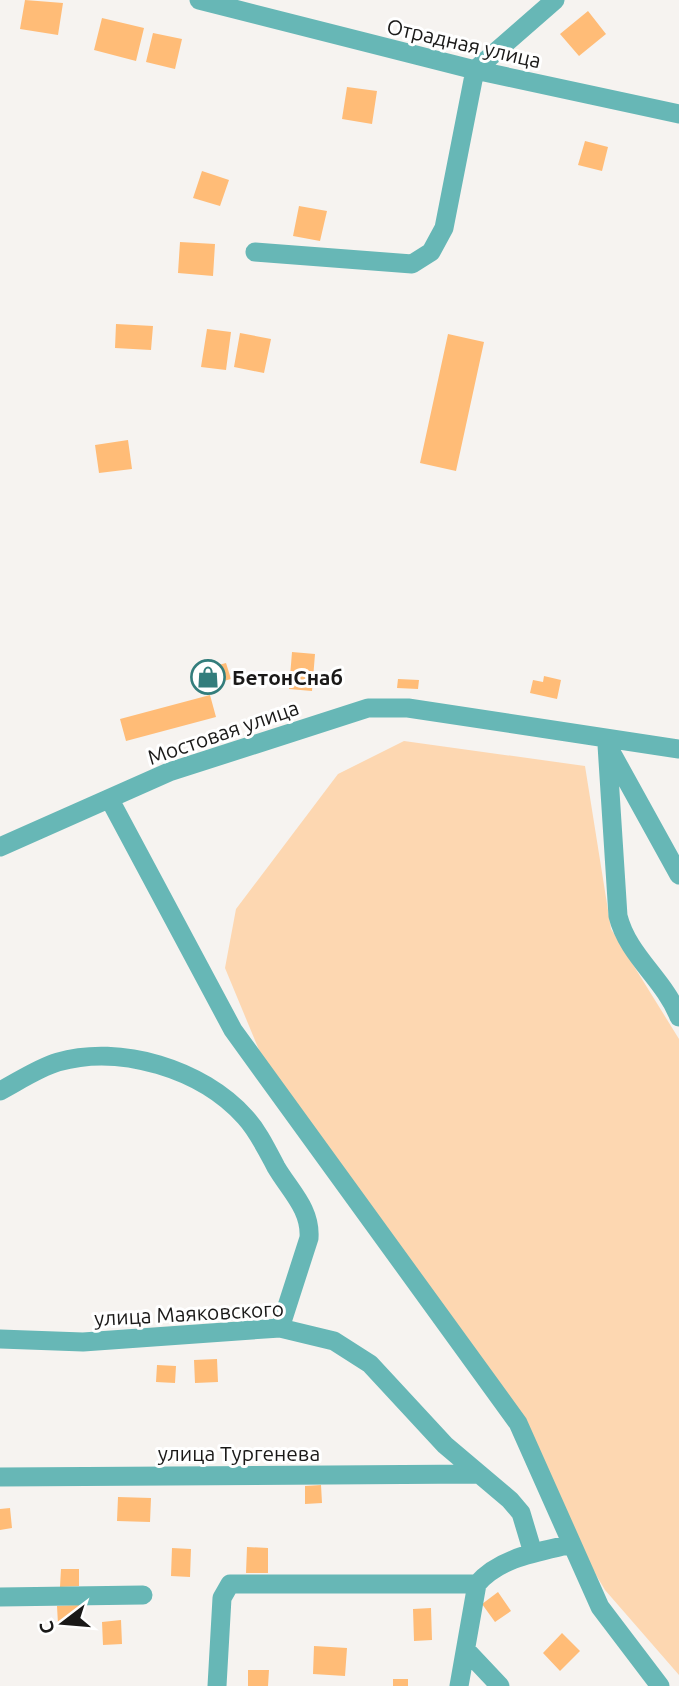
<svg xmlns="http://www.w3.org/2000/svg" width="679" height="1686" font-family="Ubuntu,sans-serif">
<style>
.green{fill:#fdd7b1}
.building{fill:#ffbc77}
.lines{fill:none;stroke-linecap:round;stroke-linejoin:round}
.minor{stroke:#67b7b6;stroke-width:19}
.labels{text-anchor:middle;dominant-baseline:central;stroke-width:6;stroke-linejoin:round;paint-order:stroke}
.street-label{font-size:21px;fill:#1a1918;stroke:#fff}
.poi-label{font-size:21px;font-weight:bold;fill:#1a1918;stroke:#fff;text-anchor:start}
</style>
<rect width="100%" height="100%" fill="#f6f3f0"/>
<path class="green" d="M404,741L585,766L611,929L679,1039V1675L605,1590L556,1508L522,1416L264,1062L225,968L236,909L338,774Z"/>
<path class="building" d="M25,0L63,3L58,35L20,29Z
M588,11L606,34L579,56L560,34Z
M102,18L144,28L136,61L94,50Z
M153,33L182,39L175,69L146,62Z
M347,87L377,91L372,124L342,119Z
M585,141L608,147L602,171L578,165Z
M202,171L229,180L220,206L193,198Z
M299,206L327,211L320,241L293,236Z
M180,242L215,244L213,276L178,273Z
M116,324L153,326L151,350L115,348Z
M207,329L231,332L226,370L201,367Z
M240,333L271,339L264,373L234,367Z
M448,334L484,342L456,471L420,463Z
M128,440L132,469L99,473L95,445Z
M292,652L315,654L312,691L289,689Z
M226,663L231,679L201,687L196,671Z
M544,676L561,680L557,699L530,693L533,680L543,682Z
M398,679L419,680L418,689L397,688Z
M210,695L216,717L126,741L120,719Z
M217,1359L218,1382L195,1383L194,1360Z
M157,1365L176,1366L175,1383L156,1382Z
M321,1485L322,1503L305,1504V1486Z
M118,1497L151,1498L150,1522L117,1521Z
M10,1508L12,1528L0,1530V1509Z
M247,1547L268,1548V1573H246Z
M172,1548L191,1549L190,1577L171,1576Z
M61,1569H79V1586L60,1587Z
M498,1592L511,1611L495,1622L482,1604Z
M79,1605L80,1623L58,1624L57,1606Z
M431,1608L432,1640L414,1641L413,1609Z
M121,1620L122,1644L103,1645L102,1622Z
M562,1633L580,1651L560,1671L543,1653Z
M314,1646L347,1648L345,1676L313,1674Z
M248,1670H269L268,1686H248Z
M393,1679H408V1686H393Z"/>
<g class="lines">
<path class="minor" d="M199,0L475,70L679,114
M255,252L412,264L431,252L444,228L475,70L555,0
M607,745L618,916C628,956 664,979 679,1017
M610,750L679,875
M110,800L233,1030L518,1423L600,1607L660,1686
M0,847L169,772L368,708H408L679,749
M0,1091C19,1081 38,1068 58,1062C120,1044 202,1069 245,1117C258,1131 267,1150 276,1167C290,1191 311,1209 309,1238L280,1328
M0,1339L83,1342L280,1328L334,1341L370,1364L445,1445L510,1500L521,1513L533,1553
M0,1477L478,1474
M477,1584C500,1557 539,1552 572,1544
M0,1597L143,1595
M467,1651L500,1686
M217,1686L222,1598L230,1584H477
M459,1686L477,1584"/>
</g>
<defs>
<g id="shop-ring" transform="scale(1.75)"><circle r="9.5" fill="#fff" stroke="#337d7c" stroke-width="1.5"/><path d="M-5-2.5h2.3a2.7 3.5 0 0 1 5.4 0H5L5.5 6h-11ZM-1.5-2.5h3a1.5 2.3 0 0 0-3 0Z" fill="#337d7c"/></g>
</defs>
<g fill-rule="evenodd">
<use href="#shop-ring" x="208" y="677"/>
</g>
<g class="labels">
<g class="street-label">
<text transform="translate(464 43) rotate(13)">Отрадная улица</text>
<text transform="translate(223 732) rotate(-19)">Мостовая улица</text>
<text transform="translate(189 1313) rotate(-3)">улица Маяковского</text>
<text x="239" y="1453">улица Тургенева</text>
</g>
<g class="poi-label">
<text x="232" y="677">БетонСнаб</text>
</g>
</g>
<g transform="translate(63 1623) rotate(254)" stroke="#ffffff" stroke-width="5" paint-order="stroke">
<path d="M0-5L12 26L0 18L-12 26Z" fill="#1a1918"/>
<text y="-10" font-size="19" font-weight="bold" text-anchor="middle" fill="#1a1918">С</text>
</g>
</svg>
